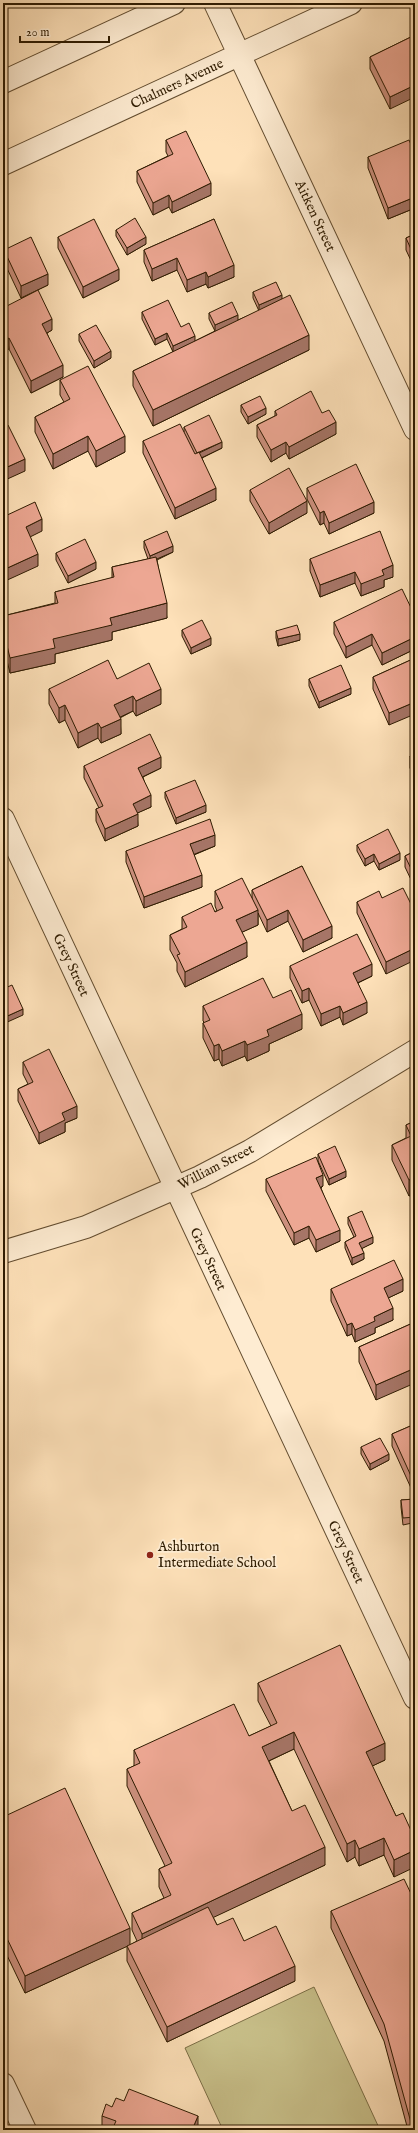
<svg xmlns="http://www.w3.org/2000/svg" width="418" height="2133" font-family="'IM FELL English',serif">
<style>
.green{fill:#c8c08a;stroke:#7b6e46}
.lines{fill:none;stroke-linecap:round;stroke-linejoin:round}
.minor-casing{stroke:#624c2f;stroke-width:24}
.minor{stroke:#feecd2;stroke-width:22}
.wall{fill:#cc907e;stroke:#2e1b01}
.shaded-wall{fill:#a67567;stroke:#2e1b01}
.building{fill:#eda793;stroke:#2e1b01}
.poi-dot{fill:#8f2418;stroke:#feecd2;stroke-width:1.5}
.labels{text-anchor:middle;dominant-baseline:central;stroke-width:3.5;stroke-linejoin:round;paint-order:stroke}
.street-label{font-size:14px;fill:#2e1b01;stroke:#feecd2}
.poi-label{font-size:14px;fill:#2e1b01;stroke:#feecd2;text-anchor:start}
</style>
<rect width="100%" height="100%" fill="#fee1b9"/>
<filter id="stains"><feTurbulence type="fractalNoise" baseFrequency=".005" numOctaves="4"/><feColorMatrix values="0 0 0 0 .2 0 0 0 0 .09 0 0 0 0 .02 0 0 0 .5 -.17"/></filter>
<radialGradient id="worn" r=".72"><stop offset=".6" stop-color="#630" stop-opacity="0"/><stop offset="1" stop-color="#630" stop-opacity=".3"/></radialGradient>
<path class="green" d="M314,1987L380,2130H223L185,2048Z"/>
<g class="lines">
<g class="minor-casing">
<path id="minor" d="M215,3L415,429
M3,82L174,3
M3,164L351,3
M3,819L415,1698
M3,1252L86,1227L200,1177L250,1151L415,1051
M3,2084L25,2130"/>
</g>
<use href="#minor" class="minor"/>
</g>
<path class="wall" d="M415,35L390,109L370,69V57Z
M166,140L211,195L172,213L169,207L153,215L137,182V171L168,156L166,152Z
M415,153V208L388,219L368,168V157Z
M214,219L234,277L208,288L206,284L187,292L177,270L152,281L144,262V250Z
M116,230L146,244L127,255L116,236Z
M415,234V269L406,250V238Z
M58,237L119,280L83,298L58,248Z
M4,250L48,285L21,298L4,262Z
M253,292L282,299L309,350L153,426L133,386V371L173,352L167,339L155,345L142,319V312L181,327L195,341L215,331L209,319V313L238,320L259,311L253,298Z
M3,308L52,330L47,333L63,377L31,393L9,349Z
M79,334L111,358L94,368L79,341Z
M60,380L125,452L96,467L88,451L53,469L35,432V417L64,402L60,395Z
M241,405L266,414L248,424L241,412Z
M275,411L322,413L336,434L289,459L286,453L271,462L257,437V425L275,416Z
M184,427L222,448L202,458L216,500L175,519L143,453V441L184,432Z
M307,488L374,513L329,534L324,523L320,525L307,499Z
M250,490L307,513L269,534L250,501Z
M144,541L173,552L157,560L167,618L112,632V640L55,654V663L10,673L3,644V616L55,603V592L112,578V567L148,559L144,548Z
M56,553L96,569L68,583L56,560Z
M310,559L393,577L384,580V587L361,596L355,583L320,597L310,571Z
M415,616V649L382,665L372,645L346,658L334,634V622Z
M182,630L211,645L191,654L182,636Z
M276,631L300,640L278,646L276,638Z
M415,658L389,725L373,689V677Z
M117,679L161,704L136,716L133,711L120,718L121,734L101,743L98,738L78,748L65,720L59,723L49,704V689Z
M309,679L351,694L319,708L309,686Z
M415,736V753L413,749V737Z
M415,754V778L410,768V756Z
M84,766L161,768L143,777L151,807L137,813L138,826L105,841L96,821V809L99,808L84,778Z
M165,792L206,812L176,824L165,798Z
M357,845L400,860L379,870L374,861L365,866L357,851Z
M215,846L194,855L202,887L144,908L126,862V851Z
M415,851V888L405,867V856Z
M302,866L332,938L303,952L288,921L267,932L258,913V925L242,932L247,957L185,987L177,971V963L170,950V935L182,929V917L217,911L215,906V891L252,899V890Z
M382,898L415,912L386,974L357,913V902Z
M290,966L372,976L358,983L367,1013L343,1025L340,1017L321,1026L309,1000L302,1003L290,978Z
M273,998L302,1029L269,1044V1051L247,1061L245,1056L222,1066L219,1059L214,1061L203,1038V1023L204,1022L203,1021V1006Z
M23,1062L77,1118L65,1123V1132L39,1144L18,1101V1089L28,1084L23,1074Z
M415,1121V1193L409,1196L392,1160V1145L406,1138V1125Z
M318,1154L346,1177L329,1185L318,1161Z
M266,1179L323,1186L321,1188L340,1241L316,1252L309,1238L294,1245L266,1191Z
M348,1217L373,1243L362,1248L364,1259L352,1265L345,1248V1242L354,1237L348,1224Z
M331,1289L403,1291L388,1298L393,1320L375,1328V1333L355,1342L352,1334L347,1336L331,1301Z
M415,1322L376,1400L359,1362V1347Z
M415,1424L411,1488L392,1446V1434Z
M361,1447L389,1460L370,1470L361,1454Z
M415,1499V1543L412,1538V1523L403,1525L401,1507V1500Z
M258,1683L385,1760L372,1766L396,1816L394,1877L384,1855L359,1866L355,1857L347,1862L294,1749L269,1761L292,1811L325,1865L213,1917L217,1925L244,1941L295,1981L167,2042L127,1961V1946L25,1993L3,1947V1817L130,1945L137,1941L132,1930V1913L164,1898L159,1887V1869L165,1866L127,1786V1769L134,1766V1750L249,1736L271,1726L258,1701Z
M415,1902V2130H408L384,2041L331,1928V1911Z
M112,2107L198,2130H102V2116Z"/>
<path class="shaded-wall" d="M415,85V97L390,109V97Z
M211,183V195L172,213V202Z
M169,195V207L153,215V203Z
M415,197V208L388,219V208Z
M146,237V244L127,255V248Z
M177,258V270L152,281V269Z
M234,265V277L208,288V277Z
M119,269V280L83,298V287Z
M206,272V284L187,292V280Z
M48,274V285L21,298V286Z
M282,295V301L259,312V305Z
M238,315V321L215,332V325Z
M52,319V330L42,336V324Z
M167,333V339L155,345V339Z
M309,335V350L153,426V410Z
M195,336V342L173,352V346Z
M9,338V349L3,352V341Z
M111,351V358L94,368V361Z
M63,365V377L31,393V381Z
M266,408V414L248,424V417Z
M336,422V434L289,459V447Z
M88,436V451L53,469V454Z
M125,436V452L96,467V451Z
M222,442V448L197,460V454Z
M286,442V453L271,462V450Z
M25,459V471L3,481V469Z
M216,488V500L175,519V508Z
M307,501V513L269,534V523Z
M374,502V513L329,534V523Z
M324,511V523L320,525V513Z
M42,519V531L26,539V527Z
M173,546V552L150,562V556Z
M38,554V566L3,582V570Z
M96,562V569L68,583V576Z
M393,565V577L384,580V587L361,596V584L382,570Z
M355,572V583L320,597V585Z
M167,603V618L112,632V640L55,654V663L10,673V658L53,639L110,618Z
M300,634V640L278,646V639Z
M372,634V645L346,658V647Z
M415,637V649L382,665V653Z
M211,638V645L191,654V648Z
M351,688V694L319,708V702Z
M161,689V704L136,716V701Z
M133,696V711L114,720V705Z
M415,702V714L389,725V713Z
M65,705V720L59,723V708Z
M121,719V734L101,743V728Z
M98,723V738L78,748V733Z
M161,757V768L138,779V768Z
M151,795V807L133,815V804Z
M206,805V812L176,824V818Z
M138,814V826L105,841V829Z
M215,835V846L190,856V844Z
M400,853V860L379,870V864Z
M374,854V861L365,866V859Z
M202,875V887L144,908V897Z
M258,910V925L236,935V920Z
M288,910V921L267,932V920Z
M332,926V938L303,952V940Z
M247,942V957L185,987V972Z
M415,948V960L386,974V962Z
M372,964V976L353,985V973Z
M309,988V1000L302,1003V991Z
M367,1002V1013L343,1025V1013Z
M340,1006V1017L321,1026V1014Z
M23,1009V1015L3,1024V1018Z
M302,1014V1029L269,1044V1051L247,1061V1045L267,1030Z
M245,1041V1056L222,1066V1051Z
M219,1044V1059L214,1061V1046Z
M77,1106V1118L65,1123V1132L39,1144V1133L62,1113Z
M346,1171V1177L329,1185V1179Z
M323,1175V1186L316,1190V1178Z
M415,1177V1193L409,1196V1180Z
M309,1226V1238L294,1245V1233Z
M340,1230V1241L316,1252V1240Z
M373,1237V1243L359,1250V1243Z
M364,1253V1259L352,1265V1258Z
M403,1279V1291L384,1300V1288Z
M393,1308V1320L375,1328V1333L355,1342V1330L374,1317Z
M352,1323V1334L347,1336V1325Z
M415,1368V1383L376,1400V1385Z
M389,1454V1460L370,1470V1464Z
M415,1474V1486L411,1488V1476Z
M294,1732V1749L262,1764V1747Z
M385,1743V1760L366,1769V1752Z
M384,1838V1855L359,1866V1849Z
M355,1840V1857L347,1862V1844Z
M325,1847V1865L142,1951V1934Z
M415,1850V1867L394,1877V1860Z
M130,1928V1945L25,1993V1976Z
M295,1966V1981L167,2042V2027Z
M198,2116V2130H192Z"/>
<path class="building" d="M415,35V85L390,97L370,57Z
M186,131L211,183L172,202L169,195L153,203L137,171L173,154L166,140Z
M409,140L415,153V197L388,208L368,157Z
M135,218L146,237L127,248L116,230Z
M94,219L119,269L83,287L58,237Z
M214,219L234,265L208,277L206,272L187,280L177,258L152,269L144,250Z
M415,234V258L406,238Z
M31,237L48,274L21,286L4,250Z
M276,282L282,295L259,305L253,292Z
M38,290L52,319L42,324L63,365L31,381L9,338L3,341V308Z
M290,295L309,335L153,410L133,371Z
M168,300L181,327L189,323L195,336L173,346L167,333L155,339L142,312Z
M232,302L238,315L215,325L209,313Z
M96,325L111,351L94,361L79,334Z
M88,366L125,436L96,451L88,436L53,454L35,417L70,399L60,380Z
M311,391L322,413L329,410L336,422L289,447L286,442L271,450L257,425L277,415L275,411Z
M260,396L266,408L248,417L241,405Z
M209,415L222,442L197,453L184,427Z
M180,424L195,454L199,452L216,488L175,508L143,441Z
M8,425L25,459L3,469V427Z
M356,464L374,502L329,523L324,511L320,513L307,488Z
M289,468L307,501L269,523L250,490Z
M35,502L42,519L26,527L38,554L3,570V517Z
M167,531L173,546L150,556L144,541Z
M380,531L393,565L382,570L384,575L361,584L355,572L320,585L310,559Z
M85,539L96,562L68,576L56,553Z
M156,557L167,603L110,618L112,625L53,639L55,648L10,658L3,629V616L58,603L55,592L114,577L112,567Z
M402,589L415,616V625L413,626L415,630V637L382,653L372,634L346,647L334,622Z
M202,620L211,638L191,648L182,630Z
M297,625L300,634L278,639L276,631Z
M415,658V702L389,713L373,677Z
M108,660L117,679L149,663L161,689L136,701L133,696L114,705L121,719L101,728L98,723L78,733L65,705L59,708L49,689Z
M341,665L351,688L319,702L309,679Z
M150,734L161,757L138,768L151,795L133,804L138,814L105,829L96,809L103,806L84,766Z
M415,736V742L413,737Z
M415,754V766L410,756Z
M195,780L206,805L176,818L165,792Z
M210,819L215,835L190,844L202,875L144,897L126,851Z
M388,829L400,853L379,864L374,854L365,859L357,845Z
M415,851V877L405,856Z
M302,866L332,926L303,940L288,910L267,920L252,890Z
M242,878L258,910L236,920L247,942L185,972L177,955L180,954L170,935L187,927L182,917L211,903L215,912L223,908L215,891Z
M403,888L415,912V948L386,962L357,902L379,891L382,898Z
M357,934L372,964L353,973L367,1002L343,1013L340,1006L321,1014L309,988L302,991L290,966Z
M263,978L273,998L291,990L302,1014L267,1030L269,1036L247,1045L245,1041L222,1051L219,1044L214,1046L203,1023L210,1020L203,1006Z
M12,985L23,1009L3,1018V989Z
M49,1049L77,1106L62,1113L65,1120L39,1133L18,1089L33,1082L23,1062Z
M415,1121V1177L409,1180L392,1145L411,1136L406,1125Z
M335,1146L346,1171L329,1179L318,1154Z
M316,1157L323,1175L316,1178L340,1230L316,1240L309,1226L294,1233L266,1179Z
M362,1211L373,1237L359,1243L364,1253L352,1258L345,1242L356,1236L348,1217Z
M394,1260L403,1279L384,1288L393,1308L374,1317L375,1321L355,1330L352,1323L347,1325L331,1289Z
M415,1322V1368L376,1385L359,1347Z
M415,1424V1474L411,1476L392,1434Z
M380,1438L389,1454L370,1464L361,1447Z
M415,1499V1517L403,1518L401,1500Z
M415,1522V1528L412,1523Z
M340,1645L385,1743L366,1752L396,1816L403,1813L415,1839V1850L394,1860L384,1838L359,1849L355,1840L347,1844L294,1732L262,1747L292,1811L305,1805L325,1847L142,1934L132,1913L171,1895L159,1869L172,1863L127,1769L140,1763L134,1750L234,1704L249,1736L277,1723L258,1683Z
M65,1788L130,1928L25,1976L3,1930V1817Z
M404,1879L415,1902V2130H413L384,2024L331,1911Z
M208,1907L217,1925L233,1918L244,1941L276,1926L295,1966L167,2027L127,1946Z
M129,2089L198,2116L192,2130H112L116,2121L102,2116L106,2104L112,2107L116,2098L124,2101Z"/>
<circle class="poi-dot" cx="150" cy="1555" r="4"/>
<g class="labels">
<g class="street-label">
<text transform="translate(177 84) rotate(-25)">Chalmers Avenue</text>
<text transform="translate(315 216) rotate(65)">Aitken Street</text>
<text transform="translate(71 965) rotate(65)">Grey Street</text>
<text transform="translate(216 1167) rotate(-27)">William Street</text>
<text transform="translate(208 1259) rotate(65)">Grey Street</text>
<text transform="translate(346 1552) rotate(65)">Grey Street</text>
</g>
<g class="poi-label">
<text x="158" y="1547">Ashburton<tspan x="158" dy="16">Intermediate School</tspan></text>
</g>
</g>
<rect width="418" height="2133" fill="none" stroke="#fee1b9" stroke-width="16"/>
<rect x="4" y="4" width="410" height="2125" fill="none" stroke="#2e1b01" stroke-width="2"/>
<rect x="8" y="8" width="402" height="2117" fill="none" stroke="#2e1b01"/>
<path d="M20 36v6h89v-6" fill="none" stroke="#2e1b01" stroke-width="2"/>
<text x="26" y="36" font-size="12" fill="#2e1b01" stroke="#feecd2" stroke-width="3" paint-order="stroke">20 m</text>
<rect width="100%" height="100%" filter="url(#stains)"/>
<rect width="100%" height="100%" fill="url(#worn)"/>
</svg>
